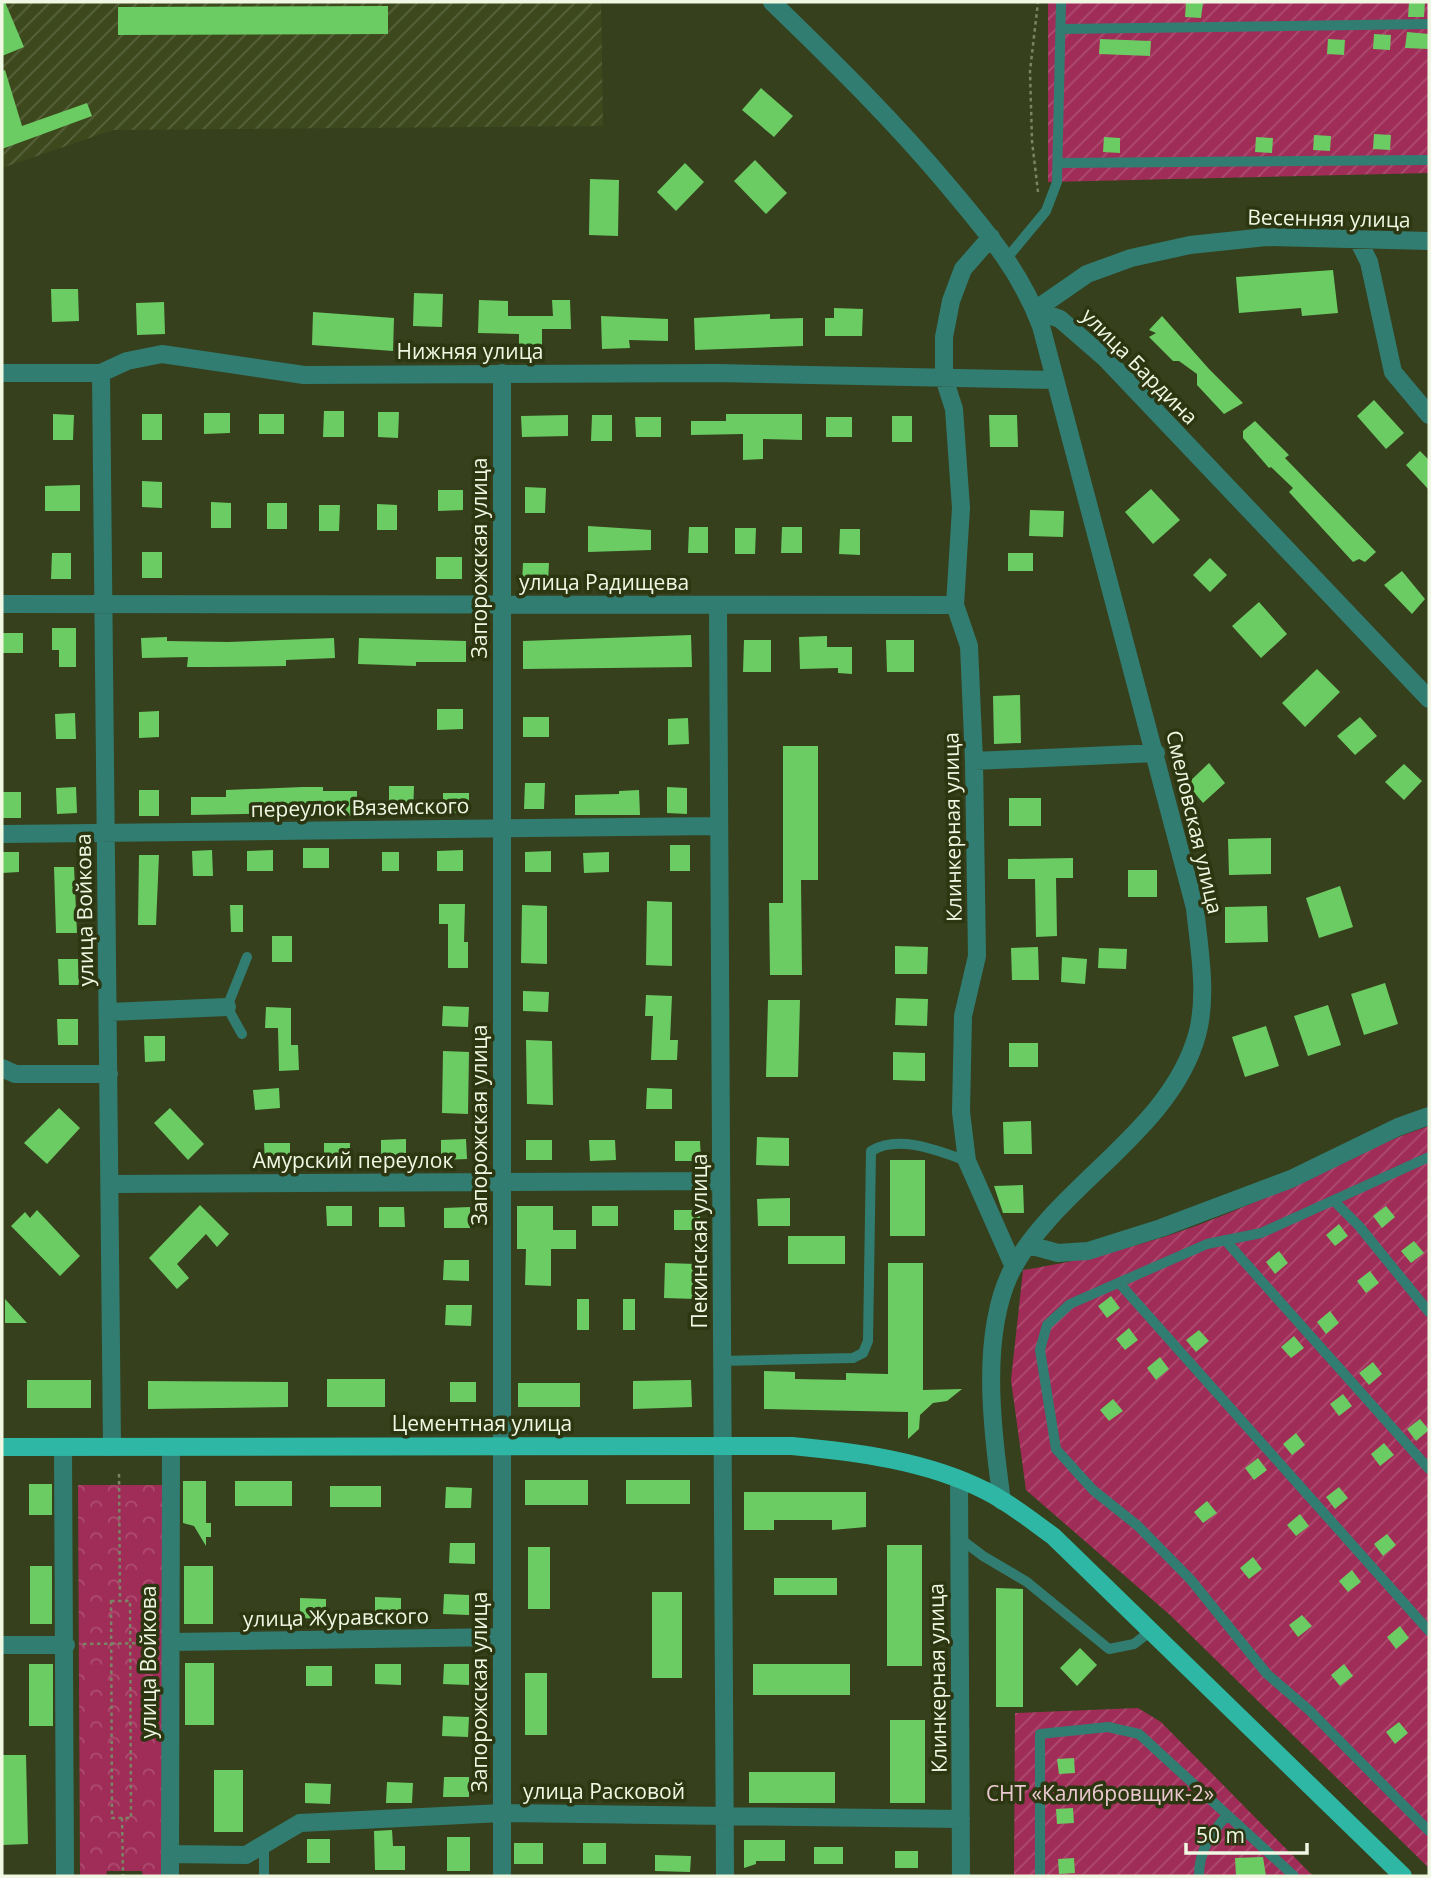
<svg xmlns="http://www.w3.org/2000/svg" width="1431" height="1878" font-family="'Open Sans',sans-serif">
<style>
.industrial{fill:url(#industrial-furrows)}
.park{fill:url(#park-crowns)}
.garden{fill:url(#garden-furrows)}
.building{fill:#6ccc64}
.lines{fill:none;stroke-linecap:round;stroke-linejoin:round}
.path{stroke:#7b8465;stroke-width:2.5;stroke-dasharray:3.5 3.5;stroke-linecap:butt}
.service{stroke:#327d72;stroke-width:10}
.minor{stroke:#327d72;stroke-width:18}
.primary{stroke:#2fb7a5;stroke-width:18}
.labels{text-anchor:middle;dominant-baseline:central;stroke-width:7;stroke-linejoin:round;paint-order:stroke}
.street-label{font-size:21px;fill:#f0f7e2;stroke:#2c3611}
.park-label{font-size:21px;fill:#eccad2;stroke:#2c3611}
</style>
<defs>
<pattern id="industrial-furrows" width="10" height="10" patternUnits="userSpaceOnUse" patternTransform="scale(1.75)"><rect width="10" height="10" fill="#3d491d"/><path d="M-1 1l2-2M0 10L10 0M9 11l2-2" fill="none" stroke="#59643e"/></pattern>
<pattern id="park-crowns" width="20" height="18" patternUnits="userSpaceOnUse" patternTransform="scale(1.75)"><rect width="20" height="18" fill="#a02d58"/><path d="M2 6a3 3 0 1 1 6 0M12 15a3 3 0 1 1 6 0" fill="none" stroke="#ae4c70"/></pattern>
<pattern id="garden-furrows" width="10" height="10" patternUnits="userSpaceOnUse" patternTransform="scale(1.75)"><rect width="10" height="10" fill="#a02d58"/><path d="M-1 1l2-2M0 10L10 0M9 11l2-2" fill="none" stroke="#ae4c70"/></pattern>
</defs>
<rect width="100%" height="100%" fill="#36401c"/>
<path class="industrial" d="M2,2H601L603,126L113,130L2,168Z"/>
<path class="park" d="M78,1485H163L165,1876H143L142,1871H107L106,1876H80Z"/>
<path class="garden" d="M1048,2H1429V173L1048,182Z
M1429,1126V1868L1170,1615L1026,1490L1011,1380L1023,1270C1099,1258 1172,1238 1243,1207C1306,1181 1365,1147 1429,1126Z
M1138,1708L1161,1722L1313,1876H1014L1015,1713Z"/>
<path class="building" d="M2,2H5L24,47L2,56Z
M1186,2L1203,3L1201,18L1185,17Z
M1409,2H1425L1424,17H1408Z
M388,6V34L118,35V7Z
M1407,32L1429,34V49L1405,48Z
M1374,34L1391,35L1390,50L1373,49Z
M1100,39L1151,41L1150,56L1099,54Z
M1328,39L1345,40L1344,55L1327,54Z
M5,70L22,126L87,103L92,116L2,149V71Z
M761,88L793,116L774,137L742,110Z
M1374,134L1391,135L1390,150L1373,149Z
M1314,135L1331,136L1330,151L1313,150Z
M1104,137L1120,138V153L1103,152Z
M1256,137L1273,138L1272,153L1255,152Z
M755,160L787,193L766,214L734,181Z
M685,163L704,182L676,211L657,192Z
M590,179L619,180L618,236L589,235Z
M1333,270L1338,313L1302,316L1301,308L1239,313L1236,277Z
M51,289H78L79,321L52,322Z
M414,293L443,294L442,327L413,326Z
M479,300L508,301V316H553L552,300H570L571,329H542V346H519V334L478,333Z
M164,302L165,334L137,335L136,303Z
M834,308L863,309L862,336H825V318H834Z
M313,312L394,318L393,351L312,345Z
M770,314V319L803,318V346L695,350L694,318Z
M601,316L668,319V341L629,340L630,348L602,349Z
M1162,316L1209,369L1243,403L1224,414L1197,385V374L1179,361H1173L1149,337L1156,333L1149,330Z
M1374,400L1404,433L1386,449L1357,416Z
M324,411H344V437H323Z
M378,412H399L398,438L378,437Z
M204,413H230V433L204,434Z
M53,414L74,415L73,440H53Z
M142,414H162V440H142Z
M259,414H284V434H259Z
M726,414H802V440L763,439V459L743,460V434L691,435V421H726Z
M568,415V436L522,437L521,416Z
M592,415H612V441H591Z
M989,415H1017L1018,447H990Z
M892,416H912V442H892Z
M635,417H661V437H636Z
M826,417H852V437H826Z
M1255,421L1289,455L1285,458L1376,552L1365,562L1359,559L1353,562L1289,492L1293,488L1271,467L1269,468L1243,438V431Z
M1420,451L1429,460V490L1406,465Z
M142,481L162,482V508L142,507Z
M80,485V511H45V486Z
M525,487L546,488L545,513H525Z
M1151,489L1180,520L1153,544L1125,512Z
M438,490H463V510L438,511Z
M211,502L231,503V528H211Z
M267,503H287V529H267Z
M377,504L397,505V530H377Z
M319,505H340L339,531H319Z
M1030,510L1064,511L1063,537L1029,536Z
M588,526L651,530V550L588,552Z
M689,527H708V553H688Z
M782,527H802V553H781Z
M735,528H756L755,554H735Z
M840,529H860V555L839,554Z
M142,552H162V578H142Z
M52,553H71V579H51Z
M1008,553H1033V571H1008Z
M436,557H462V579H436Z
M1210,558L1227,575L1210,592L1193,575Z
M523,563H549L548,583H522Z
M1402,571L1425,599L1412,614L1384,585Z
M1259,602L1287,634L1261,658L1232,626Z
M52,628H76V667H59V650H52Z
M2,633H23V653H2Z
M691,635L692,667L523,669V641Z
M827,636V647H852V674L838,673V668L800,669L799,637Z
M167,637V641L228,642L334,638L335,658L286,660V666L208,667H187L188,657L142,658L141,638Z
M359,638L466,641V662H416V666L358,664Z
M744,640H771V672H743Z
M886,640H914V672H887Z
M1317,669L1340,692L1305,727L1282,703Z
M1020,695L1021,743L994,744L993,696Z
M437,709H463V729L437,730Z
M159,711V737L139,738V712Z
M75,713L76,739H56L55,714Z
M523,717H549V737H523Z
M1360,717L1377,736L1355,755L1337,736Z
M688,718L689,744L668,745V719Z
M783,746H818V880H801L802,975H770L769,903H783Z
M1209,763L1225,783L1203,803L1187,784Z
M1404,764L1422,781L1404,800L1385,782Z
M525,783H545L544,809H524Z
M389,786H414L413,816H389Z
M76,787L77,813L57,814L56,788Z
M303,787H323V791H357V816H344V812L191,815V797H226V790Z
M667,787L687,788V814L667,813Z
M139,790H159V816H139Z
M639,790L640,815H575V795L619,794V791Z
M2,792H21V818H2Z
M443,793H469V813H443Z
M1009,798H1041V826H1009Z
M1271,838V874L1229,875L1228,839Z
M670,845H690V871H670Z
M303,848H329V868H303Z
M212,850L213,876H193L192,851Z
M273,850V871H247V851Z
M463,850V871H437V851Z
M551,851V872H525V852Z
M2,852H19V872L2,873Z
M382,852H399V871H382Z
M609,852V872L584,873L583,853Z
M139,855H159L156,925H138Z
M1073,858V878H1056L1057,936L1036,937L1035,879H1008V859Z
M54,867H74L77,933H56Z
M1128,870H1157V897H1128Z
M1340,886L1353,927L1319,938L1306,898Z
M647,901L672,902V966L646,965Z
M439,904H465L464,942H468V968H448V924H439Z
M230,905H243V932H231Z
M522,905L547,906V964L521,963Z
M1267,906L1268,942L1225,943V907Z
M272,936H292V962H272Z
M895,946L928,947L927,974H895Z
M1038,947L1039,980H1012L1011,948Z
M1099,948L1127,949L1126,969L1098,968Z
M1062,957L1087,959L1085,984L1061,982Z
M58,959H78L79,985H59Z
M1385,983L1398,1024L1364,1035L1351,994Z
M523,991L549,992L548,1012L523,1011Z
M646,995L672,996L670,1040H678L677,1060H651L653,1016H645Z
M896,998L928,999L927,1026L895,1025Z
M768,1000H800L798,1077H766Z
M1328,1005L1341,1045L1308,1056L1294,1016Z
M443,1006L469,1007L468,1027L442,1026Z
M266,1007L291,1008V1045H298L299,1070L279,1071L278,1028H265Z
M57,1019H78V1045H58Z
M1266,1026L1279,1066L1245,1077L1232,1037Z
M144,1036H165V1061L145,1062Z
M526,1040L552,1041L553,1105L527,1104Z
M1009,1043H1038V1067H1009Z
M443,1051L469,1052L468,1114L442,1113Z
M893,1052L925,1053V1081L893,1080Z
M279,1088L280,1108L255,1110L253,1090Z
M647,1088L672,1089V1109H646Z
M59,1108L80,1128L47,1164L24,1143Z
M170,1108L204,1144L188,1160L154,1123Z
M1031,1121L1032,1154H1004L1003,1122Z
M757,1137L789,1138V1166L756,1165Z
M406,1139V1159L381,1160V1140Z
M466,1139L467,1159L441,1160V1140Z
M526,1140H552V1160H526Z
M589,1140H615L616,1160L590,1161Z
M675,1141H700L701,1161H675Z
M264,1143H290V1163H265Z
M324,1143H350V1163H324Z
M890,1160H925V1236H890Z
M1023,1185L1024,1213H1003L994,1186Z
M790,1198V1226H758L757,1199Z
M200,1205L229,1234L217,1247L206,1234L177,1264L189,1278L177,1289L149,1258Z
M326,1206H352V1226H327Z
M517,1206H553V1230H576V1249H551V1286L525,1285L526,1249H517Z
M592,1206H618V1226H592Z
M1386,1206L1395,1217L1382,1228L1373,1216Z
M379,1207H404L405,1227H379Z
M470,1207V1228H444V1208Z
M37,1210L80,1256L60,1276L11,1226L25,1212L30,1218Z
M674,1210H700V1230H674Z
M1339,1224L1348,1236L1335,1246L1326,1235Z
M788,1236H845V1264H788Z
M1414,1241L1424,1253L1411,1263L1401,1251Z
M1279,1251L1288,1263L1275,1274L1266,1262Z
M444,1260H469V1281L443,1280Z
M665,1263L696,1264V1299L664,1298Z
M888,1263H923V1390L962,1389L947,1401L933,1403L920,1415L919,1429L908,1439V1412L764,1409V1371L795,1372V1379L846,1380V1373L888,1374Z
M1370,1271L1379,1283L1366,1293L1357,1281Z
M1111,1296L1120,1308L1107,1318L1098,1306Z
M5,1299L27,1323H5Z
M577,1299H589V1330H577Z
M623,1299H635V1330H623Z
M446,1305H472L471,1326L445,1325Z
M1330,1311L1339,1323L1326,1334L1317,1322Z
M1129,1328L1138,1340L1125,1350L1116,1339Z
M1199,1330L1209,1341L1196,1352L1186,1340Z
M1294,1336L1304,1348L1291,1358L1281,1347Z
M1160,1357L1169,1369L1156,1380L1147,1368Z
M1373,1362L1382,1374L1369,1385L1359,1373Z
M327,1379H385V1407H327Z
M27,1380H91V1408H27Z
M691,1380L692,1407L633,1409V1381Z
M148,1381L288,1382V1407L148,1409Z
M450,1382H476V1402H450Z
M518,1383H580V1407H518Z
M1343,1394L1352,1406L1339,1416L1330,1404Z
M1113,1399L1123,1411L1109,1421L1100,1410Z
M1420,1419L1429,1430L1416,1441L1407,1429Z
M1296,1433L1305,1445L1292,1455L1283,1444Z
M1384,1443L1394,1455L1380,1466L1371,1454Z
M1258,1458L1267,1470L1254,1480L1245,1468Z
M525,1480H588V1505H525Z
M626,1480H690V1504H626Z
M183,1481H206V1523H211V1537H206V1546L194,1526L183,1523Z
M235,1481H292V1506H235Z
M29,1484H52V1515H29Z
M330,1486H381V1507H330Z
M446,1487L472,1488L471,1508H445Z
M1339,1487L1348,1498L1335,1509L1326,1497Z
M744,1492H866V1527L832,1530V1520H774V1530H744Z
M1207,1501L1217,1513L1203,1523L1194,1512Z
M1300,1514L1309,1526L1296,1536L1287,1525Z
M1387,1534L1396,1545L1383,1556L1374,1544Z
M450,1543H475V1564L449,1563Z
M887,1545H922V1666H887Z
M528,1547H550V1609H528Z
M1253,1557L1262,1569L1249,1579L1240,1568Z
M30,1566H52V1624H30Z
M184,1566H213V1624H184Z
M1352,1570L1361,1582L1348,1592L1339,1581Z
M774,1578H837V1595H774Z
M996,1588L1023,1589V1707H996Z
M652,1592H682V1678H652Z
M444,1594L469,1595V1615L443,1614Z
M375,1597L401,1598V1618H375Z
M300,1598L326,1599V1619L300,1618Z
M1302,1615L1312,1626L1298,1637L1289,1625Z
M1400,1626L1409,1638L1396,1649L1387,1637Z
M1080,1648L1097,1665L1077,1686L1060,1668Z
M185,1663H214V1725H185Z
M29,1664H53V1726H29Z
M375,1664H401V1685L375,1684Z
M444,1664H469V1685L443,1684Z
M753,1664H850V1695H753Z
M1344,1664L1353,1676L1340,1686L1331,1675Z
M306,1666H332V1686H306Z
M525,1673H547V1735H525Z
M443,1716L469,1717L468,1737L442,1736Z
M890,1720H925V1803H890Z
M1399,1722L1408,1733L1395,1744L1386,1732Z
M2,1755H26L28,1844L2,1845Z
M1074,1758L1075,1773L1059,1774L1057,1759Z
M214,1770H243V1832H214Z
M749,1772H835V1803H749Z
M444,1777H469V1797H443Z
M387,1782L413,1783L412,1803H386Z
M305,1783L331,1784L330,1804L305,1803Z
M1073,1808L1074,1823L1057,1824L1056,1809Z
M392,1830L393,1846H405V1870H375L374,1831Z
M447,1837H470V1871H447Z
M307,1839H330V1863H307Z
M744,1840H785V1861H756V1864L744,1868Z
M514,1843H543V1864H514Z
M583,1843H606V1864H583Z
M814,1847H843V1864H814Z
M895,1851H918V1868H895Z
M655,1855L691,1856L690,1872L655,1871Z
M1263,1857L1266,1876H1236L1235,1858Z
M1074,1858L1075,1873L1059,1874L1058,1859Z"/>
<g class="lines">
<path class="path" d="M1038,192L1032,141L1030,71L1038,2
M119,1474L120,1600
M111,1601H130L131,1818H112Z
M83,1644L153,1643
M122,1818L123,1876"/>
<path class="service" d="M1061,29L1429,24
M1059,163L1429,160
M1007,258L1046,211L1057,182L1061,2
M242,1034L227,1007L247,957
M1429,1157L1261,1233L1207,1244L1070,1304L1047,1325L1040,1350L1056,1449L1093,1490L1138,1526L1191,1580L1267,1674L1309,1710L1429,1831
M1334,1201L1359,1226L1429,1312
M1225,1240L1429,1469
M1120,1284L1429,1631
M722,1361L853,1358L863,1353L868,1341L871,1151C899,1134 939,1151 967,1161
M958,1537L983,1556L1027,1582L1109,1649L1134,1644L1152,1630
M264,1876V1844
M1040,1876V1734L1108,1727L1139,1734L1294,1876
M1199,1876C1199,1850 1211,1834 1227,1815"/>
<path class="minor" d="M772,2C835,63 894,121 950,188C987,232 1021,272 1041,326L1195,908C1199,948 1208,995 1197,1035C1170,1131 1061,1183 1014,1266C979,1330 992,1431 1002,1501
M991,237L963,269L951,301L944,337V378L954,409L961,508L955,605L969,646L974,761L977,956L963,1016L961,1112L967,1161L1014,1267
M1358,240L1369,262L1393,372L1429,415
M1035,310L1060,319L1106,359L1429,699
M1035,310L1087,274L1131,258L1190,245L1266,237L1429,241
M2,373H101L127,361L162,354L304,375L717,373L1055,380
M101,373L112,1447
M2,604L955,605
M718,605L725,1876
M974,761L1156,753
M2,834L719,826
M109,1012L227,1007
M2,1068L15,1074H109
M111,1184L721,1181
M1029,1245L1058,1253L1088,1251L1161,1228L1291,1179L1398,1127L1429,1116
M63,1447L65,1876
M959,1479L961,1876
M171,1642L502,1637
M2,1645H66
M171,1854L246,1855L300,1823L502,1813L961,1819
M170,1876L171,1447
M502,1876V373"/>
<path class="primary" d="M2,1447L792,1446C857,1452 927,1461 986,1491C1010,1503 1032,1521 1053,1536L1403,1876"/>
</g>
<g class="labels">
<g class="street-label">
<text transform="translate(1329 218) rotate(1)">Весенняя улица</text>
<text x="470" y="351">Нижняя улица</text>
<text transform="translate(1140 366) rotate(45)">улица Бардина</text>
<text transform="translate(479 558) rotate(-90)">Запорожская улица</text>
<text x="604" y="582">улица Радищева</text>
<text transform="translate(360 807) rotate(-1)">переулок Вяземского</text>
<text transform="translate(1195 822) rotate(77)">Смеловская улица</text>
<text transform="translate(952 827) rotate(-91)">Клинкерная улица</text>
<text transform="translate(84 910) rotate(-91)">улица Войкова</text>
<text transform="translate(479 1125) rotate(-90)">Запорожская улица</text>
<text x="353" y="1160">Амурский переулок</text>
<text transform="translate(699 1241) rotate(-90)">Пекинская улица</text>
<text x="482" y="1423">Цементная улица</text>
<text transform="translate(336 1617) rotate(-1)">улица Журавского</text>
<text transform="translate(148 1662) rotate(-90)">улица Войкова</text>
<text transform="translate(937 1678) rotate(-91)">Клинкерная улица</text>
<text transform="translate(479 1692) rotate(-90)">Запорожская улица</text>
<text x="604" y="1791">улица Расковой</text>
</g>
<g class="park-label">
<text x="1100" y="1793">СНТ «Калибровщик-2»</text>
</g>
</g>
<rect width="1431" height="1878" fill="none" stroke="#f0f7e2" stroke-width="7"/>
<path d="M1186 1843v10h121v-10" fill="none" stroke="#f0f7e2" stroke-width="3.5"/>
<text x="1196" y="1843" font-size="21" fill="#f0f7e2" stroke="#2c3611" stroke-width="5" paint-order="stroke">50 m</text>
</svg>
